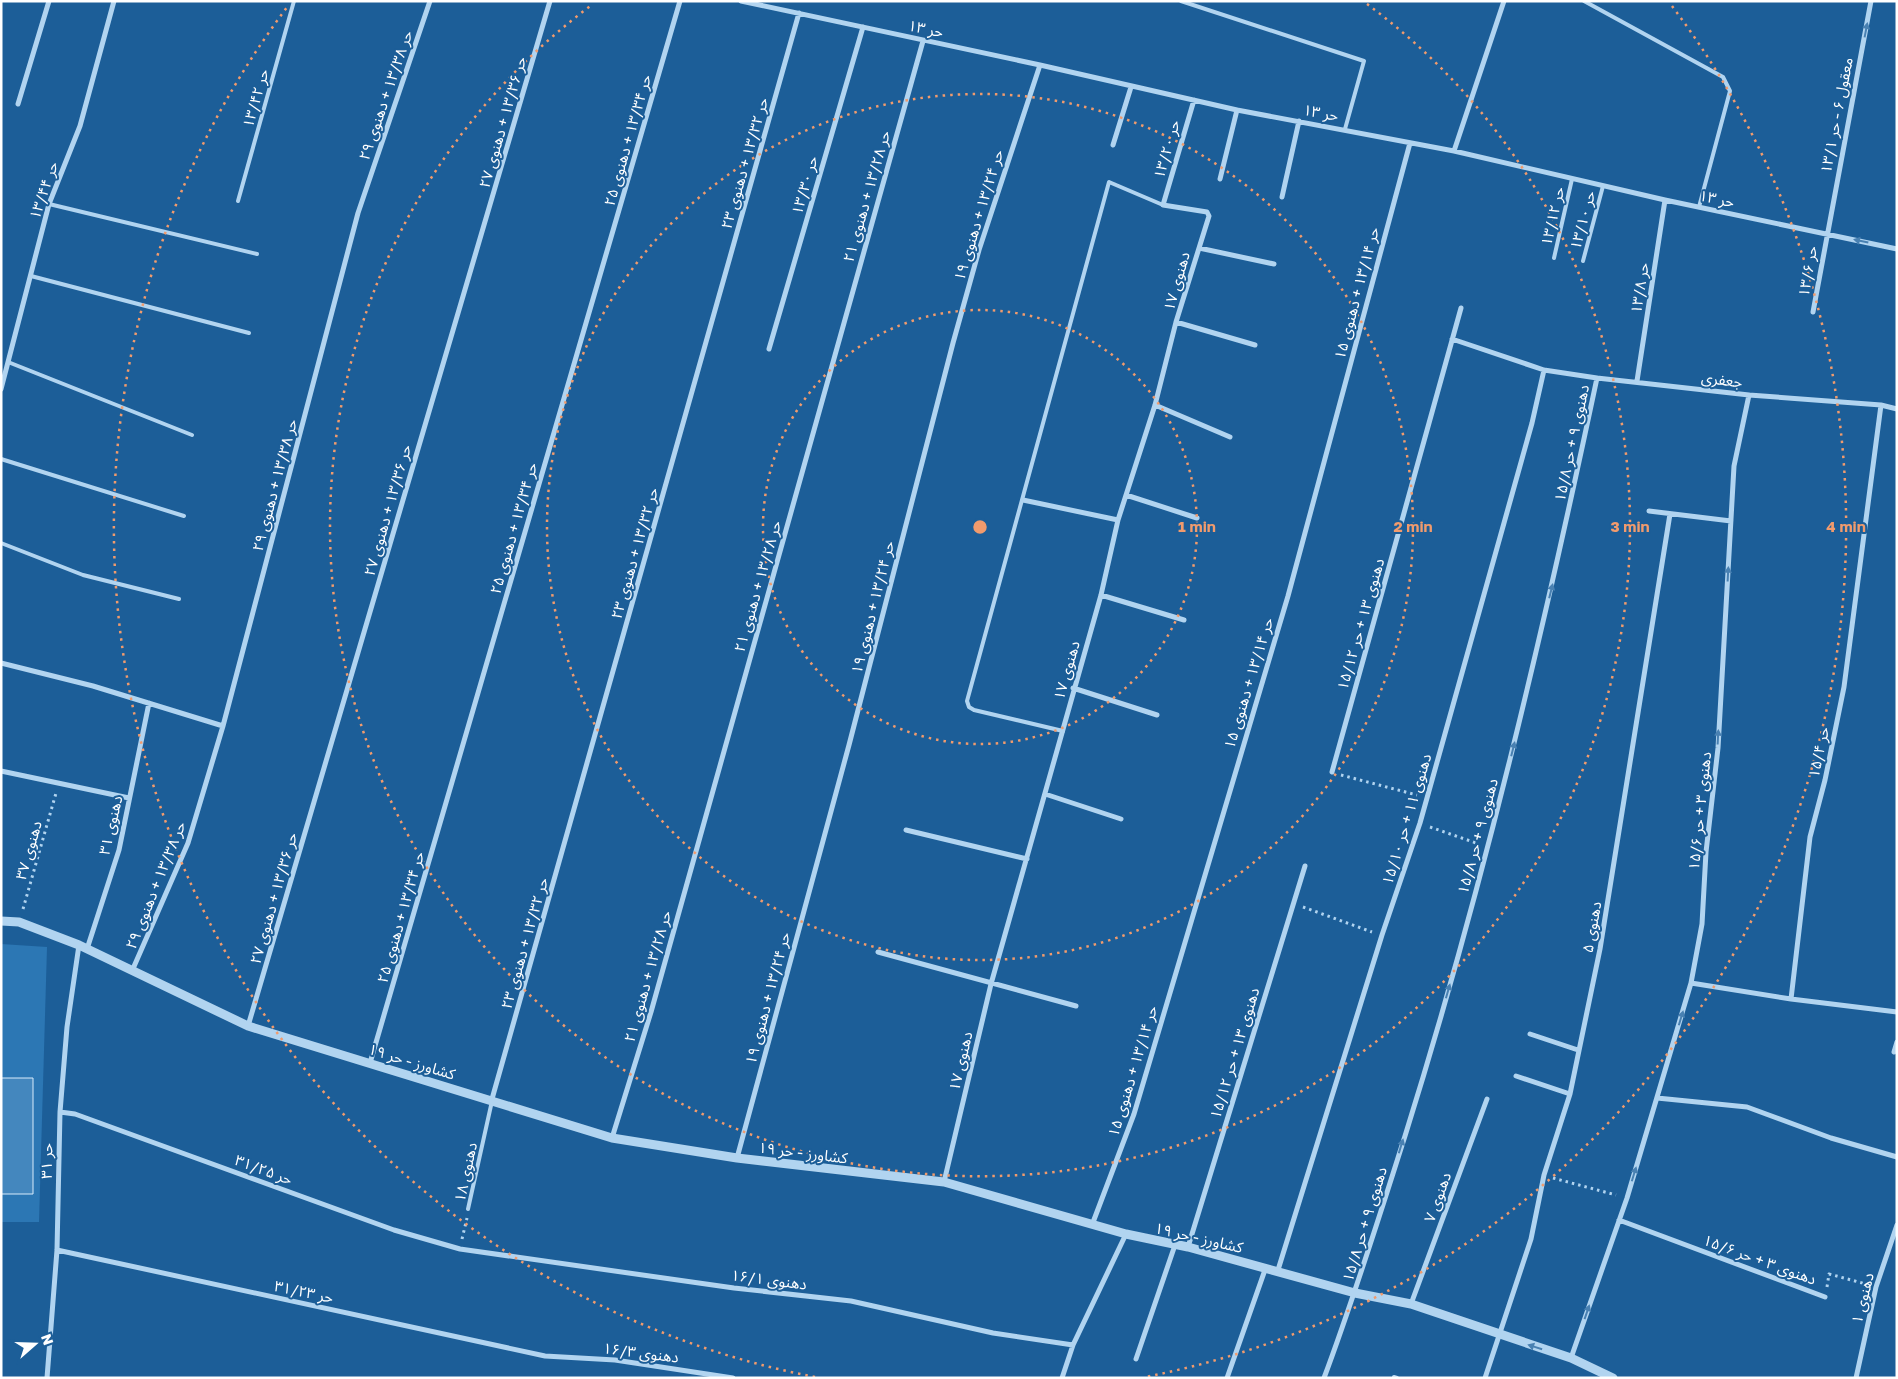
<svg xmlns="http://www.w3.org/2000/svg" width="1898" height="1379" font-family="'Golos Text','Noto Sans Arabic',sans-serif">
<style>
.green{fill:#2c77b4}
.building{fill:#4487be;stroke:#d7ebfb}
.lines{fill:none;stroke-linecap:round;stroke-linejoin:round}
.path{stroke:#b1d4f0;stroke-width:3;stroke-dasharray:2.5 4;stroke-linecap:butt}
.service{stroke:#b1d4f0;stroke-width:4}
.minor{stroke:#b1d4f0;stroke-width:5}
.tertiary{stroke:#b1d4f0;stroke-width:9}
.oneway{fill:#4981b2}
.ring{fill:none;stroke:#f19b6d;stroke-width:2.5;stroke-dasharray:2.5 5}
.labels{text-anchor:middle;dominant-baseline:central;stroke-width:4;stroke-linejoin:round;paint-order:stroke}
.street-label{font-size:15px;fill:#fff;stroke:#1c5e98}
.centre{fill:#f19b6d;stroke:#1c5e98;stroke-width:2.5}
.ring-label{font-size:15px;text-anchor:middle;font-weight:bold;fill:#f19b6d;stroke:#1c5e98;stroke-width:4;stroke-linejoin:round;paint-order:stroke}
</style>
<rect width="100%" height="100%" fill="#1c5e98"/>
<path class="green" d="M1,944L47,947L39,1222H1Z"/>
<path class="building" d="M1,1078H33V1194H1Z"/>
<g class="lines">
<path class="path" d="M1341,775L1417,795
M1430,827L1479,844
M1303,907L1372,932
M23,909L56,793
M1553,1178L1616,1195
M462,1239L467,1218
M1827,1287L1829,1274L1866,1284"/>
<path class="service" d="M1181,1L1364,61L1345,129
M1584,1L1723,77L1730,91L1699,207
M238,201L294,1
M49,204L257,254
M1554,258L1572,179
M1583,261L1603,186
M31,276L249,333
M8,362L192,435
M1,459L184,516
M1,543L83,575L179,599
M1063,731L974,710L969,707L967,701L1109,182L1163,205
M468,1209L492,1101
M1394,1377L1397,1378"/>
<path class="minor" d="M741,1L1040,65L1237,110L1454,151L1665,200L1897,249
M18,104L49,1
M1113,145L1131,87
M1454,151L1504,1
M1220,179L1237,110
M1282,197L1299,121
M1199,248L1274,264
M1813,312L1871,1
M1176,322L1255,345
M1452,339L1544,370L1597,378L1749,395L1881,405L1897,409
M769,349L863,27
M1637,381L1665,200
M1,389L49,204L80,126L114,1
M1155,405L1230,437
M1881,405L1844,687L1825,780L1810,837L1791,999L1897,1012
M1126,495L1197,518
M1023,500L1118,520
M1649,511L1731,521
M1101,595L1184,620
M1,663L93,686L223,726
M1073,688L1157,715
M1,771L129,798
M1332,772L1461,308
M1045,794L1121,819
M906,830L1027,859
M87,949L119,850L149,703
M878,952L1076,1006
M132,971L188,843L223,726L358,213L430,1
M1691,983L1791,999
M248,1026L550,1
M1530,1034L1578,1050
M1894,1052L1897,1042
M370,1063L680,1
M1516,1076L1570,1094
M1657,1098L1747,1107L1831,1138L1897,1157
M492,1099L799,13
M60,1112L75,1114L394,1230L460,1249L734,1288L851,1301L993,1333L1073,1345
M612,1138L651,1012L923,41
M737,1158L849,745L953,343L979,250L1040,65
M944,1182L991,984L1101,595L1118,520L1155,405L1176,322L1209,216L1207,212L1163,205L1194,100
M1619,1220L1825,1297
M1092,1225L1134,1114L1288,596L1410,143
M1188,1247L1305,866
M57,1250L545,1356L615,1360L733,1378
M1278,1270L1382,935L1420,823L1532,423L1544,370
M1411,1304L1487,1099
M1571,1358L1627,1198L1691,983L1702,924L1706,852L1718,748L1734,466L1749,395
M1136,1359L1175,1245
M47,1378L57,1250L60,1112L67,1027L79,945
M1062,1378L1073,1345L1126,1234
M1227,1378L1266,1267
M1324,1378C1354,1298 1379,1217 1405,1136C1483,887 1543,633 1597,378
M1485,1378L1531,1239L1544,1175L1570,1094L1600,949L1670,514
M1856,1378L1876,1287L1897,1225"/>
<path class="tertiary" d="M1,921L19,922L79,945L248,1026L612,1138L737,1158L944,1182L1126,1234L1188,1247L1355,1293L1411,1304L1571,1358L1613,1378"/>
</g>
<defs><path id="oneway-solid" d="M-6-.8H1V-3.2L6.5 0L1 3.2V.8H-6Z" transform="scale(1.25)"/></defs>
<g class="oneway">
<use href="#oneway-solid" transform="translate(1866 30) rotate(-79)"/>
<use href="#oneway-solid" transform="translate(1861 241) rotate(-168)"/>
<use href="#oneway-solid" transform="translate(1728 574) rotate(-87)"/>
<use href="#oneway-solid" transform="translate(1551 591) rotate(-76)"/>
<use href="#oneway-solid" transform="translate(1718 737) rotate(-87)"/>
<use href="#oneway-solid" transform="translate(1513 749) rotate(-76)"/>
<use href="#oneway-solid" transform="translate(1448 991) rotate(-74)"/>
<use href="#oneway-solid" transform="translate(1681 1018) rotate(-73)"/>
<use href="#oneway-solid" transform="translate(1401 1146) rotate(-73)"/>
<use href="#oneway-solid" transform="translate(1634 1174) rotate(-73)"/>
<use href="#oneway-solid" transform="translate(1587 1312) rotate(-71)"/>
<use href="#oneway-solid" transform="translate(1535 1347) rotate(-162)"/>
</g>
<g class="ring">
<circle cx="980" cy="527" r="217"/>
<circle cx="980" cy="527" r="433"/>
<path d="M1367 4A650 650 0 1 1 593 4"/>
<path d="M815 1377A866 866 0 0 1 288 6M1672 6A866 866 0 0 1 1145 1377"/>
</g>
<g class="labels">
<g class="street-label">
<text transform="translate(926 28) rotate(12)">حر ۱۳</text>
<text transform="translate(385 95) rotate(-71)">حر ۱۳/۳۸ + دهنوی ۲۹</text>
<text transform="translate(255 98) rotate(-74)">حر ۱۳/۴۲</text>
<text transform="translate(1321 112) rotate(10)">حر ۱۳</text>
<text transform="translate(1836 115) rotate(-79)">معقول ۶ - حر ۱۳/۱</text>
<text transform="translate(502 122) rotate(-74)">حر ۱۳/۳۶ + دهنوی ۲۷</text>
<text transform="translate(627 140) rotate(-74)">حر ۱۳/۳۴ + دهنوی ۲۵</text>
<text transform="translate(1166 149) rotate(-74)">حر ۱۳/۲۰</text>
<text transform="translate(744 163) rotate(-74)">حر ۱۳/۳۲ + دهنوی ۲۳</text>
<text transform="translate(804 185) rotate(-74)">حر ۱۳/۳۰</text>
<text transform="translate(43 190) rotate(-71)">حر ۱۳/۴۴</text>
<text transform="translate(866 196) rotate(-74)">حر ۱۳/۲۸ + دهنوی ۲۱</text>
<text transform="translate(1717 198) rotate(12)">حر ۱۳</text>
<text transform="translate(978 215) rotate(-73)">حر ۱۳/۲۴ + دهنوی ۱۹</text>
<text transform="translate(1552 216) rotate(-77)">حر ۱۳/۱۲</text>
<text transform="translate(1582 220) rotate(-75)">حر ۱۳/۱۰</text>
<text transform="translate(1807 271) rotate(-80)">حر ۱۳/۶</text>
<text transform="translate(1176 281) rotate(-74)">دهنوی ۱۷</text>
<text transform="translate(1639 288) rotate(-81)">حر ۱۳/۸</text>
<text transform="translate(1356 293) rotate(-75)">حر ۱۳/۱۴ + دهنوی ۱۵</text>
<text transform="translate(1722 379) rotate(7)">جعفری</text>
<text transform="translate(1571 443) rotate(-78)">دهنوی ۹ + حر ۱۵/۸</text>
<text transform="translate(274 485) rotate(-75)">حر ۱۳/۳۸ + دهنوی ۲۹</text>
<text transform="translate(387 510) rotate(-74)">حر ۱۳/۳۶ + دهنوی ۲۷</text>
<text transform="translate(513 528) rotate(-74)">حر ۱۳/۳۴ + دهنوی ۲۵</text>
<text transform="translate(634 553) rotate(-74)">حر ۱۳/۳۲ + دهنوی ۲۳</text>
<text transform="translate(757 586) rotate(-74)">حر ۱۳/۲۸ + دهنوی ۲۱</text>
<text transform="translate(872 607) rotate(-76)">حر ۱۳/۲۴ + دهنوی ۱۹</text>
<text transform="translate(1360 624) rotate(-74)">دهنوی ۱۳ + حر ۱۵/۱۲</text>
<text transform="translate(1066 670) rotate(-74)">دهنوی ۱۷</text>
<text transform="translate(1248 683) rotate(-73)">حر ۱۳/۱۴ + دهنوی ۱۵</text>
<text transform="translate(1818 752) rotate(-78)">حر ۱۵/۴</text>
<text transform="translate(1699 811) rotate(-84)">دهنوی ۳ + حر ۱۵/۶</text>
<text transform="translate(1406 819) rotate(-73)">دهنوی ۱۱ + حر ۱۵/۱۰</text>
<text transform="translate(110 825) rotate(-77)">دهنوی ۳۱</text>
<text transform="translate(1477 836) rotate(-75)">دهنوی ۹ + حر ۱۵/۸</text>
<text transform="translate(28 850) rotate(-74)">دهنوی ۳۷</text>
<text transform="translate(155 885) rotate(-68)">حر ۱۳/۳۸ + دهنوی ۲۹</text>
<text transform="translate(273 898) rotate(-74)">حر ۱۳/۳۶ + دهنوی ۲۷</text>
<text transform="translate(400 917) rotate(-74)">حر ۱۳/۳۴ + دهنوی ۲۵</text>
<text transform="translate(1591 927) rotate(-80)">دهنوی ۵</text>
<text transform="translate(524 943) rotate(-74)">حر ۱۳/۳۲ + دهنوی ۲۳</text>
<text transform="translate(647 976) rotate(-74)">حر ۱۳/۲۸ + دهنوی ۲۱</text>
<text transform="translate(767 998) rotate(-75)">حر ۱۳/۲۴ + دهنوی ۱۹</text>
<text transform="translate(1234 1053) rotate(-73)">دهنوی ۱۳ + حر ۱۵/۱۲</text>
<text transform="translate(412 1061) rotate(17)">کشاورز - حر ۱۹</text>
<text transform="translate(960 1061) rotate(-77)">دهنوی ۱۷</text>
<text transform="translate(1132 1071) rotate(-73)">حر ۱۳/۱۴ + دهنوی ۱۵</text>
<text transform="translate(803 1152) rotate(7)">کشاورز - حر ۱۹</text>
<text transform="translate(46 1161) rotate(-89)">حر ۳۱</text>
<text transform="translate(264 1169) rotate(20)">حر ۳۱/۲۵</text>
<text transform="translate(465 1172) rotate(-78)">دهنوی ۱۸</text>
<text transform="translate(1437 1197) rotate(-70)">دهنوی ۷</text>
<text transform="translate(1364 1224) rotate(-73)">دهنوی ۹ + حر ۱۵/۸</text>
<text transform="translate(1199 1237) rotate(13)">کشاورز - حر ۱۹</text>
<text transform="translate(1760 1259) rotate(20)">دهنوی ۳ + حر ۱۵/۶</text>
<text transform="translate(769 1279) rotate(7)">دهنوی ۱۶/۱</text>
<text transform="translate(304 1291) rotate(12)">حر ۳۱/۲۳</text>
<text transform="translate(1862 1298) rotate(-76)">دهنوی ۱</text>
<text transform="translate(641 1352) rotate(7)">دهنوی ۱۶/۳</text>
</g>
</g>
<circle cx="980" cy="527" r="8" class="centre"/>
<g class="ring-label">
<text x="1197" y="532">1 min</text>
<text x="1413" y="532">2 min</text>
<text x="1630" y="532">3 min</text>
<text x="1846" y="532">4 min</text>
</g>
<rect width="1898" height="1379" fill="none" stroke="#ffffff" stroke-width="5"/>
<g transform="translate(35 1344) rotate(70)" stroke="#1c5e98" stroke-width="4" paint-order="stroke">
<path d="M0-4L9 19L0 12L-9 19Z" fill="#ffffff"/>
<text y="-8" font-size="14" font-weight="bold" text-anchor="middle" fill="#ffffff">N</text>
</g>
</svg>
